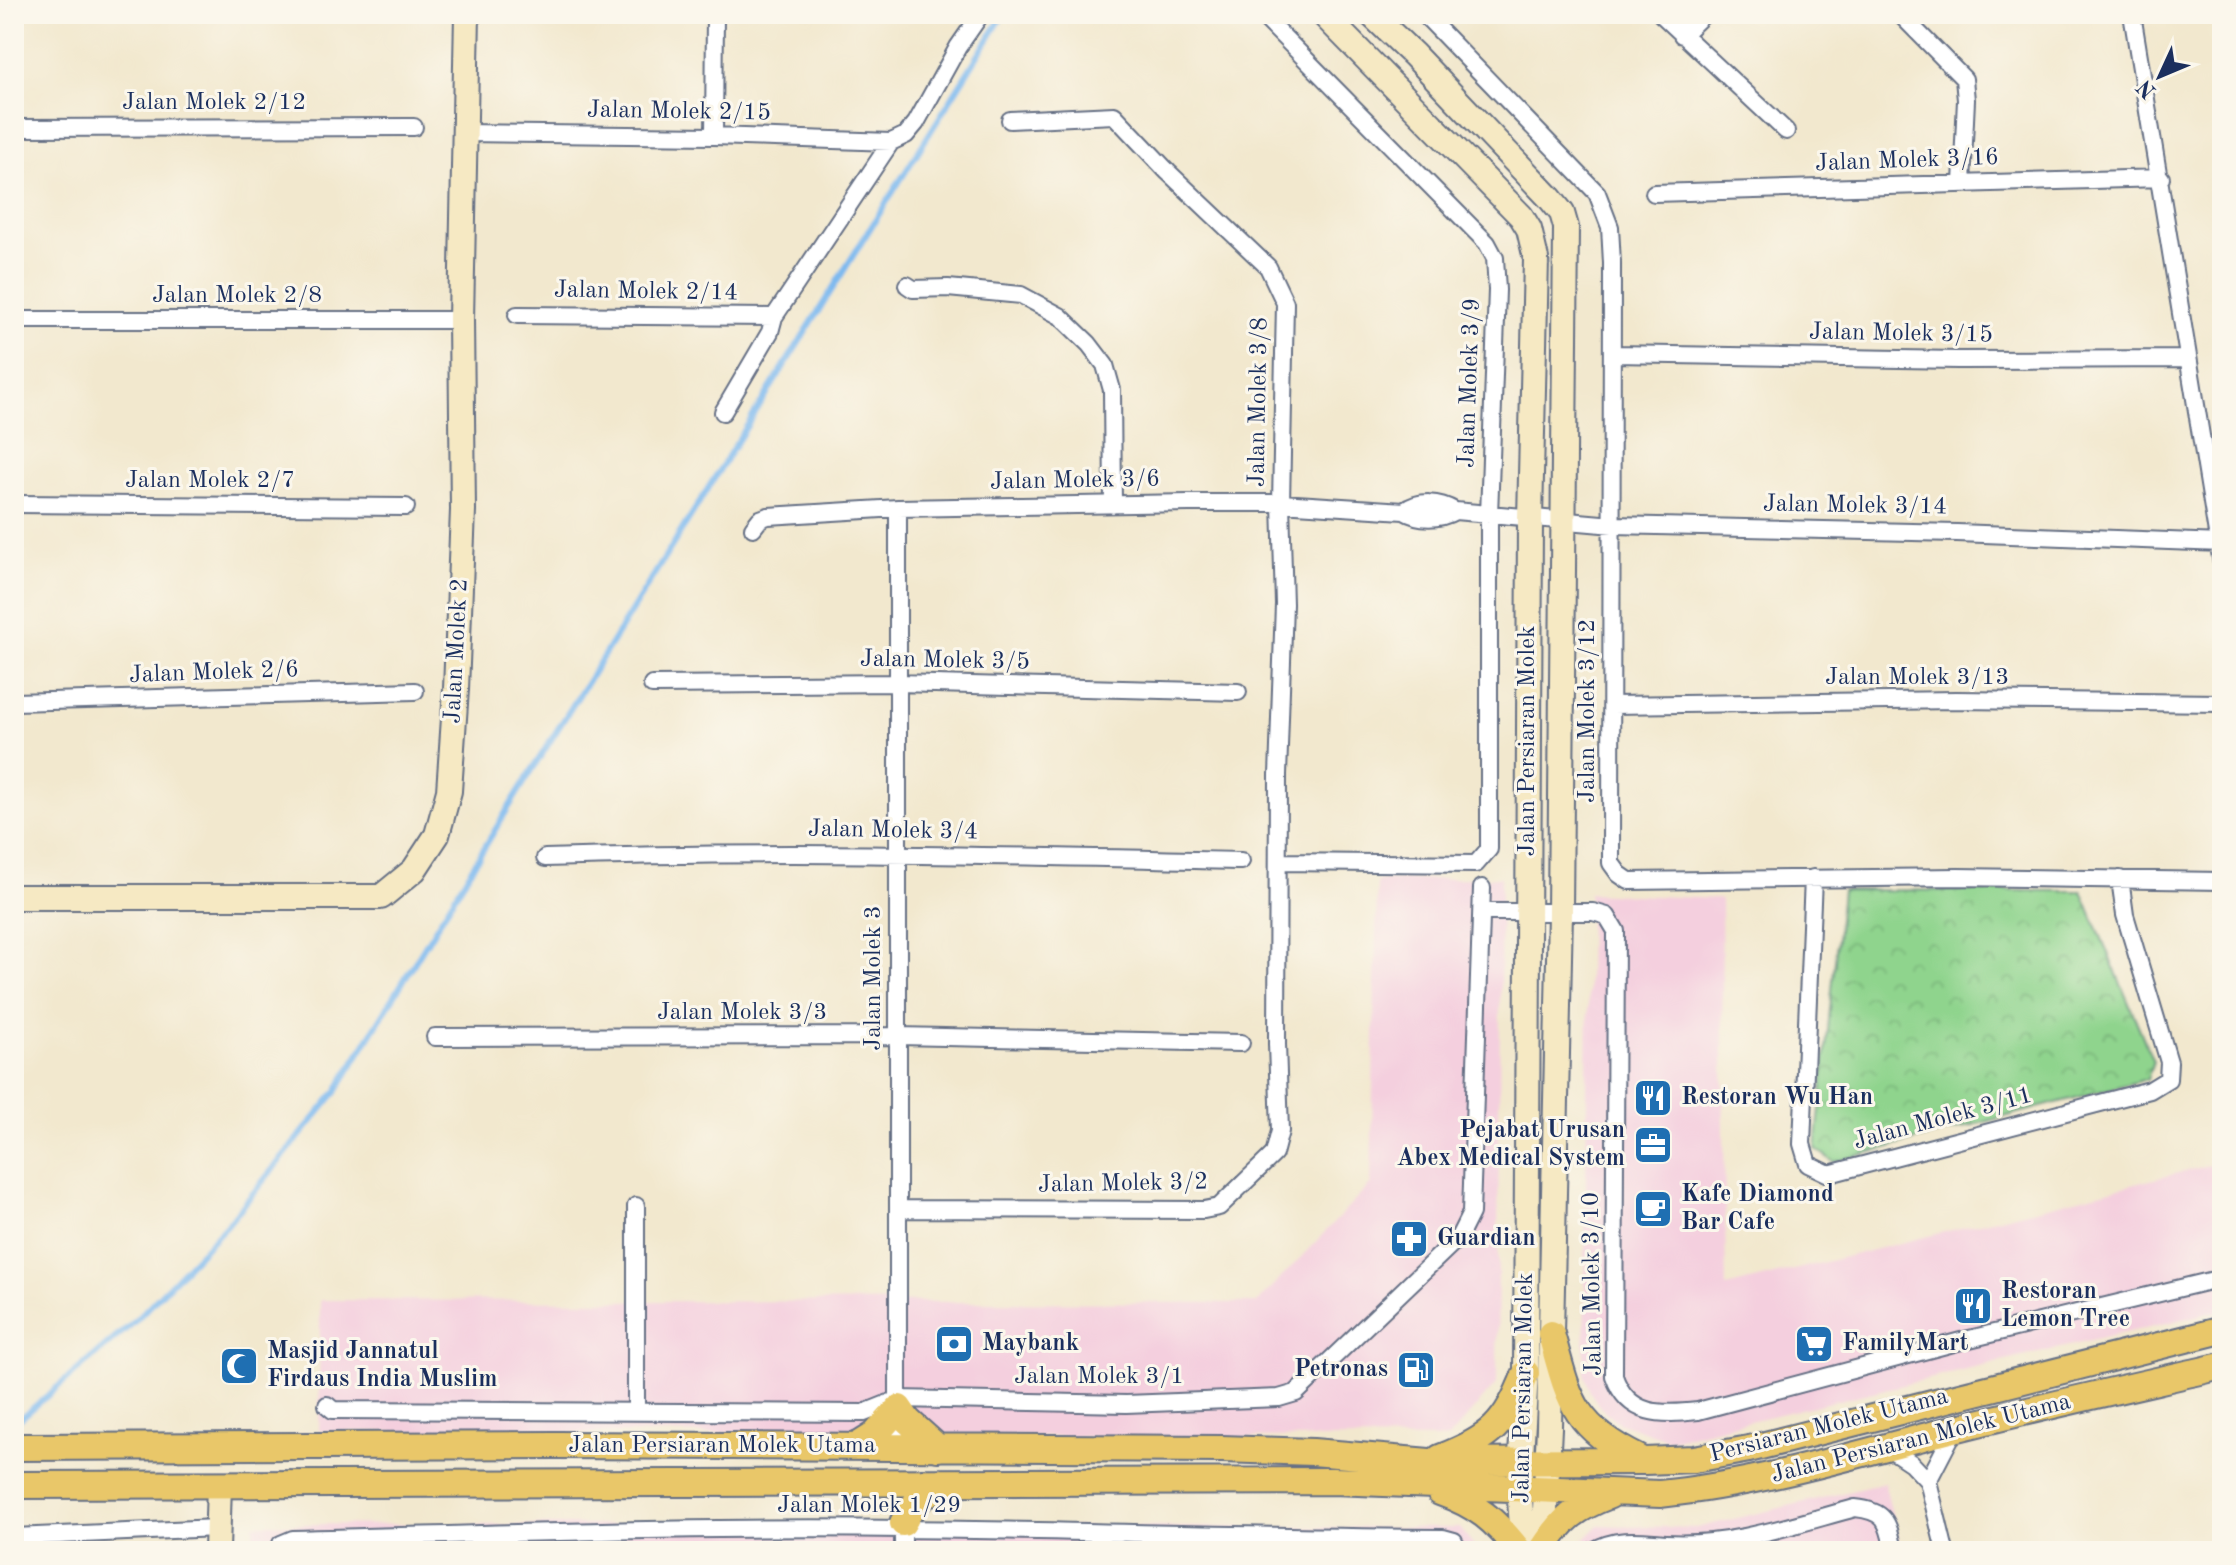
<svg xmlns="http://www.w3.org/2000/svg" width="2236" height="1565" font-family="'Old Standard TT',serif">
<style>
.built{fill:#f4cfde}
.park{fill:url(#park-crowns);stroke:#558276;stroke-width:2}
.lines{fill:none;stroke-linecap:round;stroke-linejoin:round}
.stream{stroke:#7db9ef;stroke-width:6}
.street-casing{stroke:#667085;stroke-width:20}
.secondary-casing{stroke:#667085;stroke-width:28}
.primary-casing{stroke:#667085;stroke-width:30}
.street{stroke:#fff;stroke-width:16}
.secondary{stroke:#f6e9c3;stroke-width:24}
.primary{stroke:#e9c769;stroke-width:26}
.labels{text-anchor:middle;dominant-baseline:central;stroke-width:6;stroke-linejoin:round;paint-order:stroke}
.street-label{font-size:24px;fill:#1b2f5e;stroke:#fbf7ec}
.poi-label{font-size:24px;font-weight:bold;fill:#1b2f5e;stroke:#fbf7ec;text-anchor:start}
</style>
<defs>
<pattern id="park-crowns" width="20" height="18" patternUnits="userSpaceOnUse" patternTransform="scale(2)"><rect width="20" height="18" fill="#8fd48d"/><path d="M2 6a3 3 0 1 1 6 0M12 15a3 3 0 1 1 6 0" fill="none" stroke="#7bb67c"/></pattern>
</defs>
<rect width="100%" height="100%" fill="#fbf7ec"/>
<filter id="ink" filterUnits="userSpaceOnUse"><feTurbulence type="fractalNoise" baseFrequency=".0125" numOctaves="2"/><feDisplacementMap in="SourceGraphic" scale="16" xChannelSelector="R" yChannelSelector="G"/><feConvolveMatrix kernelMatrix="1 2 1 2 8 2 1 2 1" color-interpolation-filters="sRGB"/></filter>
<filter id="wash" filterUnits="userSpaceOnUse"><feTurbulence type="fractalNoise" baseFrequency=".006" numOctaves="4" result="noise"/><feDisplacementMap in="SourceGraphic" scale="32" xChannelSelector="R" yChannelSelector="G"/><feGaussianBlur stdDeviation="1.8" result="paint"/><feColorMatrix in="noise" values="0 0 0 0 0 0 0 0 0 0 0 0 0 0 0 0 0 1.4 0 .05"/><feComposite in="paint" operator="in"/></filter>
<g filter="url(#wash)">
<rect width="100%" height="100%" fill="#f2e8ce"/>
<path class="built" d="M1501,877L1497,1383L1448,1439L319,1431L320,1300L1257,1303L1371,1184L1377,881Z
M1589,893L1721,899L1726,1287L2222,1162V1310L1669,1440L1618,1422L1601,1408L1590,1392L1584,1373Z
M1884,1483L1902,1551H1573L1599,1525L1696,1528Z
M254,1524L1460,1528L1478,1551H254Z"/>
<path class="park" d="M1842,890L2082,891L2153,1061L2147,1079L1834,1162L1816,1149Z"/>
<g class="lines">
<path class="stream" d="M14,1424L133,1323L227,1225L336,1092L506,812L1004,14"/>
</g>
</g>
<g filter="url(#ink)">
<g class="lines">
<g class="street-casing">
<path id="street" d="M1261,14L1487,243L1495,258L1497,290L1489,515V849L1476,864L1278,862
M1424,14L1597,193L1610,227L1612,263L1611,863L1619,874L1629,881L1958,877L2222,881
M1661,14L1786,131
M1900,14L1964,79L1966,100L1962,183
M2132,14L2222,564
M1682,35L1704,14
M14,128L414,127
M465,133L714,136L891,142
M714,136L715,14
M1654,193L2161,178
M907,285L913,289L948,288L1021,295L1060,316L1089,344L1105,365L1112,390L1113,505
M517,315L774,317
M14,320H461
M1614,354L1958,360L2188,359
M723,412L770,332L774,317L891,142L906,135L916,123L958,47L981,14
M14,504L406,507
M898,508V1431L903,1447
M1404,511C1419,500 1439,501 1455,511L1613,525L1957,533L2222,543
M753,528L760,519L768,516L898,508L1189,503H1281L1404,511C1419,520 1439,520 1455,511
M652,685L898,683L1238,692
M14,702L415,691
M1612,705L1956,700L2222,703
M545,858C777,850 1009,856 1241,861
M1813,878L1802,1144L1808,1164L1829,1174L2150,1090L2168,1079L2169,1062L2125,915L2120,879
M1483,912H1593L1607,916L1616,931L1614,1376C1628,1417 1662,1415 1698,1411L1961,1341L2222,1278
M435,1037L898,1036L1241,1043
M898,1209L1204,1210L1219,1207L1274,1154L1280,1131L1277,1044L1278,775L1284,604L1281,503L1285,303L1268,267L1168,172L1114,115L1010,120
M327,1405L333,1410L864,1413L899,1399L1126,1404L1279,1398L1296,1393L1459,1237L1471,1213L1482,888
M636,1410V1206
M1887,1447L1911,1463L1928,1481L1945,1551
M1928,1481L1955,1429
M14,1537L217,1528
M279,1551L281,1544L293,1539C496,1534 701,1526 904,1529C1084,1531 1263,1537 1443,1538L1454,1541L1458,1551
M903,1551V1521
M1593,1551C1616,1537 1640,1541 1666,1543C1731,1547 1792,1525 1855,1508C1887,1511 1888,1523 1894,1551"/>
</g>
<g class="secondary-casing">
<path id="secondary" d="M1323,14L1521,216L1529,229L1536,259L1530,519L1526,1373L1519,1488L1524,1551
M1371,14L1414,55L1549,197L1562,213L1566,227L1560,912L1549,1428L1543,1551
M14,897H381L414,870L437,835L449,791L456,689L463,510L461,320L467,14
M217,1551L219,1484"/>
</g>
<g class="primary-casing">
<path id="primary" d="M1551,1334C1569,1399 1572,1426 1638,1458
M14,1447L557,1445L1222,1449L1313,1452L1429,1462L1645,1461L1694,1459L1749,1449L2222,1330
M856,1447L875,1435L899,1408L908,1421L938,1448
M1440,1458C1492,1437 1505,1426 1526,1373
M14,1485L1333,1481L1660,1494C1758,1484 1854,1455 1950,1430C2040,1407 2131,1387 2222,1366
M1440,1492C1477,1505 1495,1520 1519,1551
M903,1523C913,1503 922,1494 943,1486
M1543,1549C1563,1518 1576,1508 1610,1495"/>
</g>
<use href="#street" class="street"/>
<use href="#secondary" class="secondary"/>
<use href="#primary" class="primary"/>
</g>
</g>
<defs>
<g id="restaurant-square" transform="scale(2)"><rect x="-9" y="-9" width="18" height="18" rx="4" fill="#1f6fb2" stroke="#fbf7ec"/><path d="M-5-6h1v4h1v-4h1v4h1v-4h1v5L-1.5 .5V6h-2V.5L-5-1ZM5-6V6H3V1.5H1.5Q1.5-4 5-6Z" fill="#fff"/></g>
<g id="office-square" transform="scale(2)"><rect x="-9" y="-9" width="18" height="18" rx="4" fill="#1f6fb2" stroke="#fbf7ec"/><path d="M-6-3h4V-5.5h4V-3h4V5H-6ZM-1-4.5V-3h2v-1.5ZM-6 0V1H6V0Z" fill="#fff"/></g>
<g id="cafe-square" transform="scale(2)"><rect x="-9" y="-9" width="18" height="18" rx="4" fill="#1f6fb2" stroke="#fbf7ec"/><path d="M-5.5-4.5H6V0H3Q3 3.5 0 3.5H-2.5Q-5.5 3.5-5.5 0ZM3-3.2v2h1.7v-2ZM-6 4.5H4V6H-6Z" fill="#fff"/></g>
<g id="pharmacy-square" transform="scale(2)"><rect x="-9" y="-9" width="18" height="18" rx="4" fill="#1f6fb2" stroke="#fbf7ec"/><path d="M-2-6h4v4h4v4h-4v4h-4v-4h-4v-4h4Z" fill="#fff"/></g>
<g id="bank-square" transform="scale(2)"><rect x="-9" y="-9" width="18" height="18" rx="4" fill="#1f6fb2" stroke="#fbf7ec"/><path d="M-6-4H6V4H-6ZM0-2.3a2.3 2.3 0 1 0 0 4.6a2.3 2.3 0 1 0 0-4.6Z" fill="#fff"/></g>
<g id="supermarket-square" transform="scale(2)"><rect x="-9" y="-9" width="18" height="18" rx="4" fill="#1f6fb2" stroke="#fbf7ec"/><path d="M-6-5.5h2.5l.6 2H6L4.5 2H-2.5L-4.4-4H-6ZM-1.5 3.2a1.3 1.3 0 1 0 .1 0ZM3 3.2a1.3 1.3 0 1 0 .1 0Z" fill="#fff"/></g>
<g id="mosque-square" transform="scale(2)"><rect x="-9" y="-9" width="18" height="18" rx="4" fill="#1f6fb2" stroke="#fbf7ec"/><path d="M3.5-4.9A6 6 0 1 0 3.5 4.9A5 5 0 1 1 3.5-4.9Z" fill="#fff"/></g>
<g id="fuel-square" transform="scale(2)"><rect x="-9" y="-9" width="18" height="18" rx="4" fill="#1f6fb2" stroke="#fbf7ec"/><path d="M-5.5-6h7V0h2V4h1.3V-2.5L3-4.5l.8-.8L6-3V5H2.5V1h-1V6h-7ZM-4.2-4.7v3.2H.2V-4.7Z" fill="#fff"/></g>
</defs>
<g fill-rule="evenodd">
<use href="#restaurant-square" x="1653" y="1098"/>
<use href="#office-square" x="1653" y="1145"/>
<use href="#cafe-square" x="1653" y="1209"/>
<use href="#pharmacy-square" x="1409" y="1239"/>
<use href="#restaurant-square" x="1973" y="1306"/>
<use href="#bank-square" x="954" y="1344"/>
<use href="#supermarket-square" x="1814" y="1344"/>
<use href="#mosque-square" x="239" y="1366"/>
<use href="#fuel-square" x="1416" y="1370"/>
</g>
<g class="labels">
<g class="street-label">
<text x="214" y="103">Jalan Molek 2/12</text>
<text transform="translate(679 112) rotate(1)">Jalan Molek 2/15</text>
<text transform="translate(1907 161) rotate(-2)">Jalan Molek 3/16</text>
<text transform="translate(646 292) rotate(1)">Jalan Molek 2/14</text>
<text x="237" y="296">Jalan Molek 2/8</text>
<text transform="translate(1901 334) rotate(1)">Jalan Molek 3/15</text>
<text transform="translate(1470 383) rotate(-88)">Jalan Molek 3/9</text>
<text transform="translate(1259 402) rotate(-89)">Jalan Molek 3/8</text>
<text x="210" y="481">Jalan Molek 2/7</text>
<text transform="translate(1075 481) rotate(-1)">Jalan Molek 3/6</text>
<text transform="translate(1855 506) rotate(1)">Jalan Molek 3/14</text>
<text transform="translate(457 651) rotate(-87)">Jalan Molek 2</text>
<text transform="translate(945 661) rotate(1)">Jalan Molek 3/5</text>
<text transform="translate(214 673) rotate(-2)">Jalan Molek 2/6</text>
<text x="1917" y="678">Jalan Molek 3/13</text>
<text transform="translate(1588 711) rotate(-90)">Jalan Molek 3/12</text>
<text transform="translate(1528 741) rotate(-90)">Jalan Persiaran Molek</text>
<text transform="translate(893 831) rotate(1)">Jalan Molek 3/4</text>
<text transform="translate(874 978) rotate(-90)">Jalan Molek 3</text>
<text x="742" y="1013">Jalan Molek 3/3</text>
<text transform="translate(1943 1119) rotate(-15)">Jalan Molek 3/11</text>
<text transform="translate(1123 1184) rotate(-1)">Jalan Molek 3/2</text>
<text transform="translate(1593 1284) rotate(-91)">Jalan Molek 3/10</text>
<text x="1099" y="1377">Jalan Molek 3/1</text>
<text transform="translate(1524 1388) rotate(-89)">Jalan Persiaran Molek</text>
<text transform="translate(1829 1426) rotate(-14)">Persiaran Molek Utama</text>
<text transform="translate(1921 1439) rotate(-14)">Jalan Persiaran Molek Utama</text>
<text x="722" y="1446">Jalan Persiaran Molek Utama</text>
<text x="869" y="1506">Jalan Molek 1/29</text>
</g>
<g class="poi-label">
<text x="1681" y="1098">Restoran Wu Han</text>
<text x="1625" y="1131" text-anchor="end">Pejabat Urusan<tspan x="1625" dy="28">Abex Medical System</tspan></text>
<text x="1681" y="1195">Kafe Diamond<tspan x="1681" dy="28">Bar Cafe</tspan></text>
<text x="1437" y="1239">Guardian</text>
<text x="2001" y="1292">Restoran<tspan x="2001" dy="28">Lemon Tree</tspan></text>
<text x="982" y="1344">Maybank</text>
<text x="1842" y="1344">FamilyMart</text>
<text x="267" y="1352">Masjid Jannatul<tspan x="267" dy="28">Firdaus India Muslim</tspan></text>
<text x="1388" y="1370" text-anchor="end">Petronas</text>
</g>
</g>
<rect width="2236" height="1565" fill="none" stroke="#fbf7ec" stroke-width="48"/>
<g transform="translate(2160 76) rotate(226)" stroke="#fbf7ec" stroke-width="6" paint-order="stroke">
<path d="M0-6L14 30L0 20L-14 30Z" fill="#1b2f5e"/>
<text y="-12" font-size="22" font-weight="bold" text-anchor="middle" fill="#1b2f5e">N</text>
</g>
</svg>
